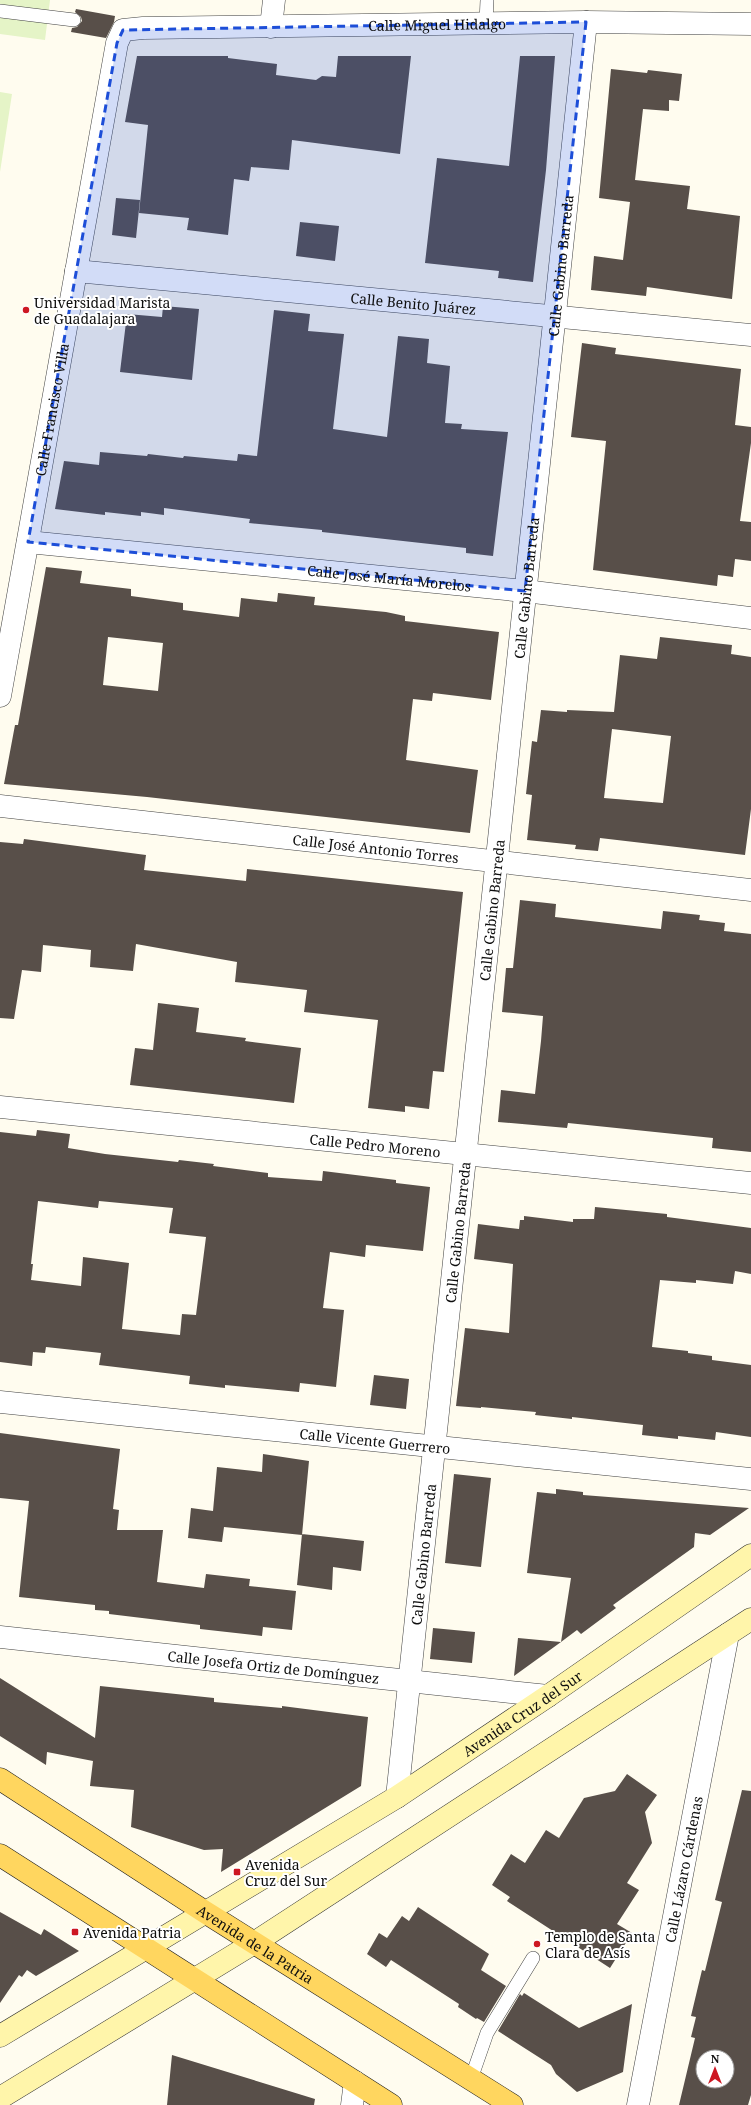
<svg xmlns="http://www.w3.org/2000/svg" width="751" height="2105" font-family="'Noto Serif',serif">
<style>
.pitch{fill:#e5f4c7}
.building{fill:#584f49;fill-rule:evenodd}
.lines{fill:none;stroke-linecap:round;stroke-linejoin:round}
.service-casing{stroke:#414141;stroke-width:14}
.minor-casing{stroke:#414141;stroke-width:23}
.secondary-casing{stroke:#303030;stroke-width:23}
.primary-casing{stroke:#1f1f1f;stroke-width:23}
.service{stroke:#fff;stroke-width:13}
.minor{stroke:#fff;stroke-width:22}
.secondary{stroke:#fff5aa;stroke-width:22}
.primary{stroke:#ffd65f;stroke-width:22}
.marked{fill:#1d4ed8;fill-opacity:0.2;stroke:#1d4ed8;stroke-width:3;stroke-dasharray:8 5;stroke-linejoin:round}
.poi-dot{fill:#cd1722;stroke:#fff;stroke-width:1.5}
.labels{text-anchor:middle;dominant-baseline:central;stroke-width:4;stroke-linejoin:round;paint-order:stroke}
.street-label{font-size:14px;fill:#0e0e0e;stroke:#fff}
.poi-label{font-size:14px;fill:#0e0e0e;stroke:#fff;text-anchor:start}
</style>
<rect width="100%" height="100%" fill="#fffcef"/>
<path class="pitch" d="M0,0H50L45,40L0,34Z
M0,92L12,94L0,172Z"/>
<path class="building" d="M76,9L115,16L114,22L106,38L71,32L72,28L77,27L82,21L81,17L75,12Z
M137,56H228V58L277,64L276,75L316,80L322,76L336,77L338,56H411L400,154L292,140L289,170L251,167L249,181L234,179L228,235L187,230L189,218L139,213L148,125L125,122Z
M520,56H555L546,170L533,282L498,278L499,271L425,263L437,158L509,166Z
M611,69L647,73L648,70L682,74L679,101L669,100V111L643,109L635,180L690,186L687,209L740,216L732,299L647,287L646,296L591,290L594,256L623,260L630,202L599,198Z
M116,198L140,200L136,238L112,235Z
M300,222L339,226L335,261L296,256Z
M163,306L199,309L192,380L120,372L127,314L162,317Z
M274,310L310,314L308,331L344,334L333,429L387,437L398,336L429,339L427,363L450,366L445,423L462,424L461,429L508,432L493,556L466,553V548L322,532V530L249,523L250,519L164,508V515L141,512V516L105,512V515L55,509L64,461L99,465L100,452L147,456L148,454L183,458L184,456L237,461L238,454L257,456Z
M582,343L616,348L615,354L741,369L735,425L751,427V443L740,521L751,522V561L735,559L733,577L718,575L717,586L593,570L606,441L571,437Z
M46,567L82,571L80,583L131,589V596L183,603V610L239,617L241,598L277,602L278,593L315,597L314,605L386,612L405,616V621L499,632L491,700L433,693L432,701L413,699L406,760L478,770L470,833L147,797L4,784L15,725H18ZM108,637L163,643L158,691L103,685Z
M660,637L732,645L731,654L751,657V809L745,855L600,838L598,851L575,849L576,845L527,840L532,795L526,794L532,741L537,742L541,710L567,712V710L614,712L620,655L657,659ZM612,729L671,736L663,803L604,798Z
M24,839L146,855L144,870L246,881L247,869L463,892L444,1072L433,1071L429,1109L405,1106V1112L368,1108L378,1020L304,1012L307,990L235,982L237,962L136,944L133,971L90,967L91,950L43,945L41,972L22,970L14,1019L0,1018V842L23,844Z
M520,900L556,904L555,917L661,929L663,911L700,915L699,920L725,923L724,931L751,934V1152L712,1148L713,1138L568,1123L567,1128L498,1122L501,1090L535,1094L541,1041L543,1016L502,1012L506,968H513Z
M158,1003L199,1008L196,1032L246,1038L245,1041L301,1048L294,1103L130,1085L135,1048L153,1050Z
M37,1130L70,1134L68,1148L105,1154L178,1162L179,1160L214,1164L213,1166L268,1173V1177L322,1181L323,1171L396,1180V1183L430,1187L423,1251L366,1245L365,1257L330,1252L323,1308L344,1310L336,1387L300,1383L299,1392L225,1385V1388L189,1384L190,1376L99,1365L101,1353L46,1347L45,1353L33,1352L32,1366L0,1362V1132L36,1136ZM38,1201L98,1208L99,1201L173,1208L169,1233L206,1237L196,1315L182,1314L180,1335L122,1329L129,1263L83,1257L81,1286L31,1280L33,1264H31Z
M595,1207L667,1214V1217L751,1228V1274L735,1271L733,1284L696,1280V1283L660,1280L652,1347L688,1351V1353L712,1356V1360L751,1365V1437L716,1432L715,1440L678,1436V1439L642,1435L643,1425L572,1417V1419L535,1415L536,1412L481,1407V1408L456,1406L465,1328L509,1333L513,1264L474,1259L478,1224L519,1229L520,1220H524V1216L573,1222V1219H594Z
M374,1375L409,1379L406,1409L370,1405Z
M0,1433L120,1449L113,1509L119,1510L117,1530H163L157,1582L204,1588L206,1574L250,1579L249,1586L296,1591L292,1630L263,1627L262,1636L200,1629V1625L109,1614V1611L95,1610V1605L19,1597L29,1501L0,1498Z
M263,1454L309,1461L302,1535L224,1527L222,1542L188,1538L191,1508L213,1511L217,1467L262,1472Z
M454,1474L491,1478L481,1567L445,1563Z
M556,1489L583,1492V1495L749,1508L710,1535L695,1533L694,1547L613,1605L616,1608L581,1634L577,1630L561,1642L571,1578L527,1573L537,1492L556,1494Z
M302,1534L364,1541L361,1571L333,1567L332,1590L297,1585Z
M433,1628L475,1632L472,1663L430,1659Z
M518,1638L561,1642L514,1676Z
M0,1678L95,1738L100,1686L214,1698V1702L282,1708V1706L368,1717L361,1786L221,1872L223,1849L204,1850L131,1827L134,1790L90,1786L93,1761L47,1752L46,1765L0,1736Z
M627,1774L657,1795L645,1812L652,1843L627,1883L639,1890L617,1924L632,1933L610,1968L507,1901L510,1897L492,1885L511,1854L525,1863L546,1830L559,1838L584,1798L615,1791Z
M742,1790L751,1791V2095L748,2105H679L695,2038L691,2037L696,2017L691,2016L702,1970L705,1971L722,1902L715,1900ZM703,2057H727V2081H703Z
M418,1907L489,1954L481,1970L506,1986L484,2022L477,2018L476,2019L458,2007L459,2004L391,1960L386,1967L367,1954L379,1933L387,1938L402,1916L409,1921Z
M0,1912L41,1935L44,1929L79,1951L36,1976L27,1970L22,1977L19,1975L0,2003Z
M524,1993L579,2028L632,2004L623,2072L577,2092L556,2074L551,2065L498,2031L520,1994L522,1996Z
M172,2055L315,2099L314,2105H167Z"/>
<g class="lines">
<g class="service-casing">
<path id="service" d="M0,11L74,20
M486,23L487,0
M471,2079L487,2033L533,1958"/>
</g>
<g class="minor-casing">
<g id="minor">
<path d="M271,27L274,0"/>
<path id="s1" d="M76,271L751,335"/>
<path id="s2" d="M28,542L525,591L751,618"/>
<path id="s3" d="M0,696L117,43L123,30L143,28L586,22L751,24"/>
<path id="s4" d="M0,806L751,890"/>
<path id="s5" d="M0,1107L751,1183"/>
<path id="s6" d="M0,1402L751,1479"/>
<path id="s7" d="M0,1637L548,1696"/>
<path id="s8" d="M397,1797L586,22"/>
<path d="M352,2105L355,2082"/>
<path id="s9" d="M638,2105L728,1634"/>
</g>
</g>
<g class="secondary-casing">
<g id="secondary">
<path id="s10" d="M0,2036L397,1797L548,1696L751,1555"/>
<path d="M0,2098L254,1943L751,1619"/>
</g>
</g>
<g class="primary-casing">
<g id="primary">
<path id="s11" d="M0,1779L205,1912L512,2105"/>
<path d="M0,1855L391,2105"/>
</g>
</g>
<use href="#service" class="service"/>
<use href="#minor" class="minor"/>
<use href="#secondary" class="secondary"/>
<use href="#primary" class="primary"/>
</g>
<path class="marked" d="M586,22L525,591L28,542L117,43L123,30Z"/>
<g class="poi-dot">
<circle cx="26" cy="310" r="4"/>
<rect x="233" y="1868" width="8" height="8" rx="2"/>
<rect x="71" y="1928" width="8" height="8" rx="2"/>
<circle cx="537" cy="1944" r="4"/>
</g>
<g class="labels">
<g class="street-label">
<text stroke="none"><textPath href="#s3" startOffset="992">Calle Miguel Hidalgo</textPath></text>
<text stroke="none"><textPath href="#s8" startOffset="1540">Calle Gabino Barreda</textPath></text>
<text stroke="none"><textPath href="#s1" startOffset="339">Calle Benito Juárez</textPath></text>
<text stroke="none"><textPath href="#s3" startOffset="291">Calle Francisco Villa</textPath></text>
<text stroke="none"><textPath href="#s2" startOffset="363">Calle José María Morelos</textPath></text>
<text stroke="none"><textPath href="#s8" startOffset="1216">Calle Gabino Barreda</textPath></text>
<text stroke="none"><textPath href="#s4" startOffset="378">Calle José Antonio Torres</textPath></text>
<text stroke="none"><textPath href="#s8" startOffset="892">Calle Gabino Barreda</textPath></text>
<text stroke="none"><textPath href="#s5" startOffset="377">Calle Pedro Moreno</textPath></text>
<text stroke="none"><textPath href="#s8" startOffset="568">Calle Gabino Barreda</textPath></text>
<text stroke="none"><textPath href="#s6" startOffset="377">Calle Vicente Guerrero</textPath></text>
<text stroke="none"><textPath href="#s8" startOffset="244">Calle Gabino Barreda</textPath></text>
<text stroke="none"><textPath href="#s7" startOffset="275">Calle Josefa Ortiz de Domínguez</textPath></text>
<text stroke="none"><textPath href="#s10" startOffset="614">Avenida Cruz del Sur</textPath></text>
<text stroke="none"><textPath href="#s9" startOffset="240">Calle Lázaro Cárdenas</textPath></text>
<text stroke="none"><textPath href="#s11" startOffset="304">Avenida de la Patria</textPath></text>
</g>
<g class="poi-label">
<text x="34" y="302">Universidad Marista<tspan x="34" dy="16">de Guadalajara</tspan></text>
<text x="245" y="1864">Avenida<tspan x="245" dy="16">Cruz del Sur</tspan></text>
<text x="83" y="1932">Avenida Patria</text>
<text x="545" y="1936">Templo de Santa<tspan x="545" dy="16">Clara de Asís</tspan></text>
</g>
</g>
<g transform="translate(715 2069)"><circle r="19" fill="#ffffff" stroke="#9f9f9f"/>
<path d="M0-3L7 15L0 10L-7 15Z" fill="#cd1722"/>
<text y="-6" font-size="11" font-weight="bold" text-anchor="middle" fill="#0e0e0e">N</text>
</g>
</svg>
